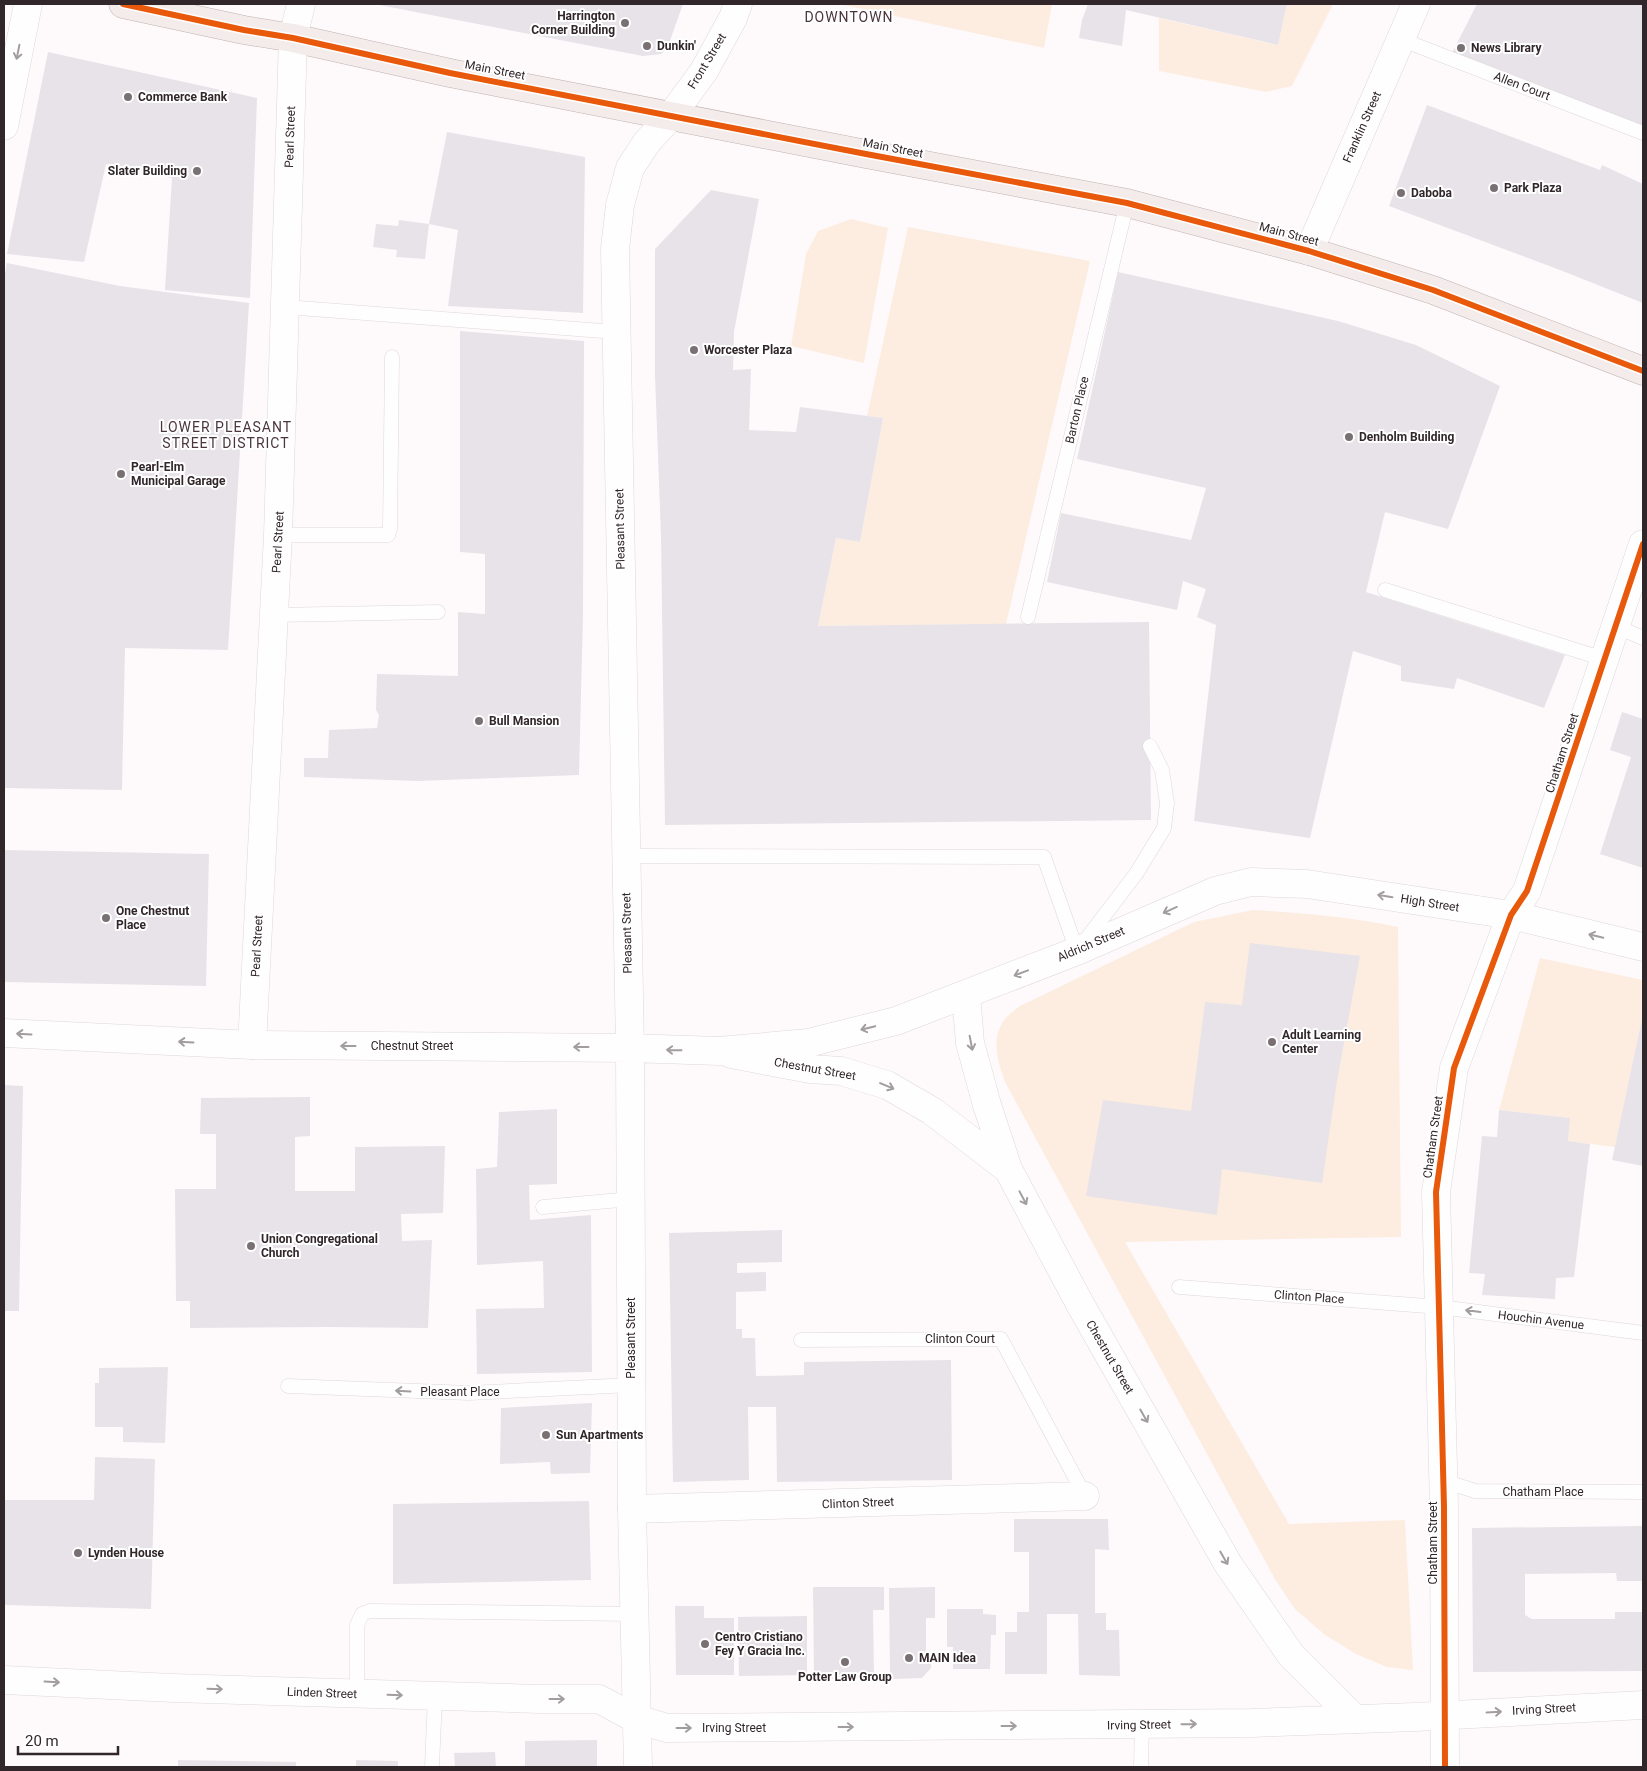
<svg xmlns="http://www.w3.org/2000/svg" width="1647" height="1771" font-family="Roboto,sans-serif">
<style>
.green{fill:#fdede0}
.building{fill:#e8e3e8}
.lines{fill:none;stroke-linecap:round;stroke-linejoin:round}
.service-casing{stroke:#ded7d9;stroke-width:15}
.minor-casing{stroke:#ded7d9;stroke-width:29}
.secondary-casing{stroke:#ded7d9;stroke-width:29}
.primary-casing{stroke:#c1b2b1;stroke-width:29}
.service{stroke:#fffeff;stroke-width:14}
.minor{stroke:#fffeff;stroke-width:28}
.secondary{stroke:#fffeff;stroke-width:28}
.primary{stroke:#f3ecea;stroke-width:28}
.cycleway-casing{stroke:#fff;stroke-width:9}
.cycleway{stroke:#e8590c;stroke-width:6}
.oneway{stroke:#a29d9f}
.poi-dot{fill:#797074;stroke:#fff;stroke-width:2}
.labels{text-anchor:middle;dominant-baseline:central;stroke-width:4;stroke-linejoin:round;paint-order:stroke}
.poi-label{font-size:12px;font-weight:bold;fill:#31262a;stroke:#fff;text-anchor:start}
.street-label{font-size:12px;fill:#31262a;stroke:#fff}
.neighbourhood-label{font-size:14px;letter-spacing:1px;fill:#4c363d;stroke:#fff}
</style>
<rect width="100%" height="100%" fill="#fefafc"/>
<path class="green" d="M839,4H1052L1044,48Z
M1287,4H1333L1292,86L1266,92L1159,71V18L1278,45Z
M851,219L888,228L864,363L791,346L806,254L818,231Z
M908,227L1090,261L1006,624L818,626L836,538L860,542L883,418L867,416Z
M1253,910C1303,913 1350,917 1398,927L1401,1237L1125,1242L1289,1524L1405,1520L1413,1670L1387,1667L1356,1654L1325,1635L1295,1609L1276,1581L1005,1082C998,1062 990,1038 1005,1019C1009,1014 1015,1010 1020,1006L1194,922Z
M1540,958L1643,980V1015L1615,1147L1568,1141L1569,1118L1499,1110Z"/>
<path class="building" d="M374,4H683L667,49L661,54L643,56Z
M1088,4H1287L1278,45L1126,10L1122,46L1079,38L1082,20Z
M1477,4H1643V126L1452,53Z
M48,52L257,98L250,298L165,290L172,178L106,164L84,262L7,254Z
M1427,105L1600,170L1602,165L1643,184V303L1560,270L1389,206Z
M447,132L585,157L583,313L448,306L458,230L429,224Z
M711,190L759,199L734,332L733,370L751,369L749,430L796,432L800,407L883,418L860,542L836,538L818,626L1149,622L1151,820L665,825L661,536L655,376V249Z
M399,220L429,224L425,259L396,257L397,250L373,247L376,224L398,226Z
M7,263L120,286L249,303L228,650L125,648L122,790L4,788V279Z
M1118,272L1338,321L1416,345L1500,386L1448,529L1385,512L1366,592L1565,655L1544,708L1457,678L1454,689L1401,681V666L1353,651L1310,838L1194,821L1216,625L1197,617L1206,589L1183,581L1177,610L1047,582L1061,513L1191,540L1206,488L1077,459Z
M460,331L584,341L583,615L579,775L418,781L304,777V758H328L329,730L377,728L379,715L376,710L377,674L458,676V612L485,614V554L460,552Z
M1622,712L1643,719V868L1600,854L1631,757L1610,750Z
M4,850L209,854L206,986L4,982Z
M1250,943L1360,956L1337,1081L1322,1183L1222,1169L1217,1215L1086,1196L1103,1100L1191,1111L1205,1002L1242,1005Z
M1642,1019H1643V1166L1612,1160Z
M4,1085L23,1086L19,1311H4Z
M310,1097V1136L295,1137V1191H355V1147L445,1146L443,1213L401,1214L402,1241L432,1240L428,1328L328,1327L190,1328V1301H176L175,1189H216V1134H200L201,1098Z
M557,1109V1184L529,1185L530,1220L591,1215L592,1372L477,1374L476,1309L544,1308L543,1261L477,1265L476,1169L497,1167L499,1112Z
M1499,1110L1570,1118L1568,1141L1590,1144L1574,1277L1556,1278L1555,1299L1482,1295L1485,1274L1469,1273L1482,1136L1497,1137Z
M782,1230V1262L737,1263V1273L766,1272V1291L736,1292V1329H742V1338H755L756,1376L804,1375V1362L951,1360L952,1480L777,1482L776,1407H748L749,1480L673,1482L669,1233Z
M168,1367L165,1443L123,1442V1427H95V1383H99V1368Z
M592,1403L590,1473L551,1474L550,1462L500,1464L501,1408Z
M95,1457L155,1459L151,1609L4,1605V1500H94Z
M589,1501L591,1580L393,1584V1504Z
M1014,1519H1108L1109,1550L1095,1549V1613H1106V1630H1119L1120,1676L1079,1675L1078,1614H1047V1674H1005V1632H1017V1612H1029V1552H1014Z
M1643,1526V1581H1617L1616,1573L1525,1574V1615L1532,1619H1615V1612H1643V1671L1473,1672L1472,1528Z
M813,1587H884V1610H873L874,1678L814,1679Z
M935,1587V1618H926V1656H931V1668L922,1678L893,1679L890,1675L889,1588Z
M675,1606H704V1618H734V1675H676Z
M947,1609H983V1614L996,1615V1635H991L990,1669H953V1647H947Z
M807,1616V1675L739,1676L738,1617Z
M597,1740V1767H525V1741Z
M495,1752L496,1767H455L454,1753Z
M178,1760L296,1762V1767H178Z
M356,1760L398,1761V1767H356Z"/>
<g class="lines">
<g class="service-casing">
<path id="service" d="M1400,39L1643,133
M285,307L616,332
M278,535H388L390,529L392,357
M1385,590L1604,659
M274,615L438,612
M1028,617L1127,203
M1615,626L1643,638
M626,856L1044,857L1077,951
M1084,942L1136,874L1164,828L1167,803L1162,770L1150,746
M543,1207L631,1199
M1179,1287L1440,1307L1643,1333
M801,1340L1001,1339L1085,1496
M288,1386L469,1393L631,1385
M1444,1481L1475,1491L1643,1492
M357,1694V1625L362,1614L370,1611L633,1614
M432,1767L435,1696
M1141,1767L1142,1725"/>
</g>
<g class="minor-casing">
<path id="minor" d="M966,995L970,1043L987,1105L1008,1169
M252,1045L278,535L293,38L301,4
M731,1054L810,1069L841,1071L887,1085L932,1111L1008,1169L1080,1304L1228,1564L1291,1655L1355,1719
M632,1509L1085,1496
M1445,1767L1444,1507L1436,1192L1454,1068L1511,915L1527,891L1643,544"/>
</g>
<g class="secondary-casing">
<path id="secondary" d="M4,126L28,4
M1309,251L1416,4
M4,1033L252,1045L630,1048L719,1051L808,1043L896,1021L1077,951L1215,891L1251,882L1307,884L1511,915L1643,947
M4,1680L173,1688L540,1699H599L636,1719L667,1728L1251,1723L1415,1717L1643,1705
M638,1767L632,1509L630,1048L615,249L620,205L630,168L647,142L671,116L704,71L733,18L738,4"/>
</g>
<g class="primary-casing">
<path id="primary" d="M123,4L244,30L293,38L450,73L866,154L1127,203L1309,251L1433,290L1643,371"/>
</g>
<use href="#service" class="service"/>
<use href="#minor" class="minor"/>
<use href="#secondary" class="secondary"/>
<use href="#primary" class="primary"/>
<g class="cycleway-casing">
<path id="cycleway" d="M123,4L244,30L293,38L450,73L866,154L1127,203L1309,251L1433,290L1643,371
M1445,1767L1444,1507L1436,1192L1454,1068L1511,915L1527,891L1643,544"/>
</g>
<use href="#cycleway" class="cycleway"/>
</g>
<defs><path id="oneway-shaft" d="M-6 0H5M1.5-3L5.5 0L1.5 3" fill="none" stroke-width="1.6" stroke-linecap="round" stroke-linejoin="round" transform="scale(1.25)"/></defs>
<g class="oneway">
<use href="#oneway-shaft" transform="translate(18 52) rotate(101)"/>
<use href="#oneway-shaft" transform="translate(1385 896) rotate(-171)"/>
<use href="#oneway-shaft" transform="translate(1170 910) rotate(156)"/>
<use href="#oneway-shaft" transform="translate(1596 936) rotate(-167)"/>
<use href="#oneway-shaft" transform="translate(1021 973) rotate(159)"/>
<use href="#oneway-shaft" transform="translate(868 1028) rotate(166)"/>
<use href="#oneway-shaft" transform="translate(24 1034) rotate(-177)"/>
<use href="#oneway-shaft" transform="translate(186 1042) rotate(-177)"/>
<use href="#oneway-shaft" transform="translate(971 1043) rotate(79)"/>
<use href="#oneway-shaft" transform="translate(348 1046) rotate(-180)"/>
<use href="#oneway-shaft" transform="translate(581 1047) rotate(-180)"/>
<use href="#oneway-shaft" transform="translate(674 1050) rotate(-179)"/>
<use href="#oneway-shaft" transform="translate(887 1086) rotate(23)"/>
<use href="#oneway-shaft" transform="translate(1023 1198) rotate(62)"/>
<use href="#oneway-shaft" transform="translate(1473 1311) rotate(-173)"/>
<use href="#oneway-shaft" transform="translate(403 1391) rotate(-177)"/>
<use href="#oneway-shaft" transform="translate(1144 1416) rotate(60)"/>
<use href="#oneway-shaft" transform="translate(1224 1558) rotate(60)"/>
<use href="#oneway-shaft" transform="translate(52 1682) rotate(3)"/>
<use href="#oneway-shaft" transform="translate(215 1689) rotate(2)"/>
<use href="#oneway-shaft" transform="translate(395 1695) rotate(2)"/>
<use href="#oneway-shaft" transform="translate(557 1699)"/>
<use href="#oneway-shaft" transform="translate(1494 1712) rotate(-3)"/>
<use href="#oneway-shaft" transform="translate(1189 1724) rotate(-1)"/>
<use href="#oneway-shaft" transform="translate(1009 1726)"/>
<use href="#oneway-shaft" transform="translate(846 1727)"/>
<use href="#oneway-shaft" transform="translate(684 1728)"/>
</g>
<g class="poi-dot">
<circle cx="625" cy="23" r="5"/>
<circle cx="647" cy="46" r="5"/>
<circle cx="1461" cy="48" r="5"/>
<circle cx="128" cy="97" r="5"/>
<circle cx="197" cy="171" r="5"/>
<circle cx="1494" cy="188" r="5"/>
<circle cx="1401" cy="193" r="5"/>
<circle cx="694" cy="350" r="5"/>
<circle cx="1349" cy="437" r="5"/>
<circle cx="121" cy="474" r="5"/>
<circle cx="479" cy="721" r="5"/>
<circle cx="106" cy="918" r="5"/>
<circle cx="1272" cy="1042" r="5"/>
<circle cx="251" cy="1246" r="5"/>
<circle cx="546" cy="1435" r="5"/>
<circle cx="78" cy="1553" r="5"/>
<circle cx="705" cy="1644" r="5"/>
<circle cx="909" cy="1658" r="5"/>
<circle cx="845" cy="1662" r="5"/>
</g>
<g class="labels">
<g class="poi-label">
<text x="615" y="16" text-anchor="end">Harrington<tspan x="615" dy="14">Corner Building</tspan></text>
<text x="657" y="46">Dunkin'</text>
<text x="1471" y="48">News Library</text>
<text x="138" y="97">Commerce Bank</text>
<text x="187" y="171" text-anchor="end">Slater Building</text>
<text x="1504" y="188">Park Plaza</text>
<text x="1411" y="193">Daboba</text>
<text x="704" y="350">Worcester Plaza</text>
<text x="1359" y="437">Denholm Building</text>
<text x="131" y="467">Pearl-Elm<tspan x="131" dy="14">Municipal Garage</tspan></text>
<text x="489" y="721">Bull Mansion</text>
<text x="116" y="911">One Chestnut<tspan x="116" dy="14">Place</tspan></text>
<text x="1282" y="1035">Adult Learning<tspan x="1282" dy="14">Center</tspan></text>
<text x="261" y="1239">Union Congregational<tspan x="261" dy="14">Church</tspan></text>
<text x="556" y="1435">Sun Apartments</text>
<text x="88" y="1553">Lynden House</text>
<text x="715" y="1637">Centro Cristiano<tspan x="715" dy="14">Fey Y Gracia Inc.</tspan></text>
<text x="919" y="1658">MAIN Idea</text>
<text x="845" y="1677" text-anchor="middle">Potter Law Group</text>
</g>
<g class="street-label">
<text transform="translate(707 61) rotate(-59)">Front Street</text>
<text transform="translate(495 70) rotate(11)">Main Street</text>
<text transform="translate(1522 86) rotate(21)">Allen Court</text>
<text transform="translate(1362 127) rotate(-66)">Franklin Street</text>
<text transform="translate(290 137) rotate(-88)">Pearl Street</text>
<text transform="translate(893 148) rotate(11)">Main Street</text>
<text transform="translate(1289 234) rotate(15)">Main Street</text>
<text transform="translate(1077 410) rotate(-77)">Barton Place</text>
<text transform="translate(620 529) rotate(-91)">Pleasant Street</text>
<text transform="translate(278 542) rotate(-87)">Pearl Street</text>
<text transform="translate(1562 753) rotate(-72)">Chatham Street</text>
<text transform="translate(1430 903) rotate(9)">High Street</text>
<text transform="translate(627 933) rotate(-91)">Pleasant Street</text>
<text transform="translate(1091 944) rotate(-23)">Aldrich Street</text>
<text transform="translate(257 946) rotate(-87)">Pearl Street</text>
<text x="412" y="1046">Chestnut Street</text>
<text transform="translate(815 1069) rotate(10)">Chestnut Street</text>
<text transform="translate(1433 1137) rotate(-82)">Chatham Street</text>
<text transform="translate(1309 1297) rotate(4)">Clinton Place</text>
<text transform="translate(1541 1320) rotate(7)">Houchin Avenue</text>
<text transform="translate(631 1338) rotate(-90)">Pleasant Street</text>
<text x="960" y="1339">Clinton Court</text>
<text transform="translate(1110 1357) rotate(60)">Chestnut Street</text>
<text x="460" y="1392">Pleasant Place</text>
<text x="1543" y="1492">Chatham Place</text>
<text transform="translate(858 1503) rotate(-2)">Clinton Street</text>
<text transform="translate(1433 1543) rotate(-90)">Chatham Street</text>
<text transform="translate(322 1693) rotate(2)">Linden Street</text>
<text transform="translate(1544 1709) rotate(-3)">Irving Street</text>
<text transform="translate(1139 1725) rotate(-1)">Irving Street</text>
<text x="734" y="1728">Irving Street</text>
</g>
<g class="neighbourhood-label">
<text x="849" y="17">DOWNTOWN</text>
<text x="226" y="427">LOWER PLEASANT<tspan x="226" dy="16">STREET DISTRICT</tspan></text>
</g>
</g>
<rect width="1647" height="1771" fill="none" stroke="#31262a" stroke-width="10"/>
<path d="M18 1746v8h100v-8" fill="none" stroke="#31262a" stroke-width="2.5"/>
<text x="25" y="1746" font-size="15" fill="#31262a" stroke="#ffffff" stroke-width="4" paint-order="stroke">20 m</text>
</svg>
